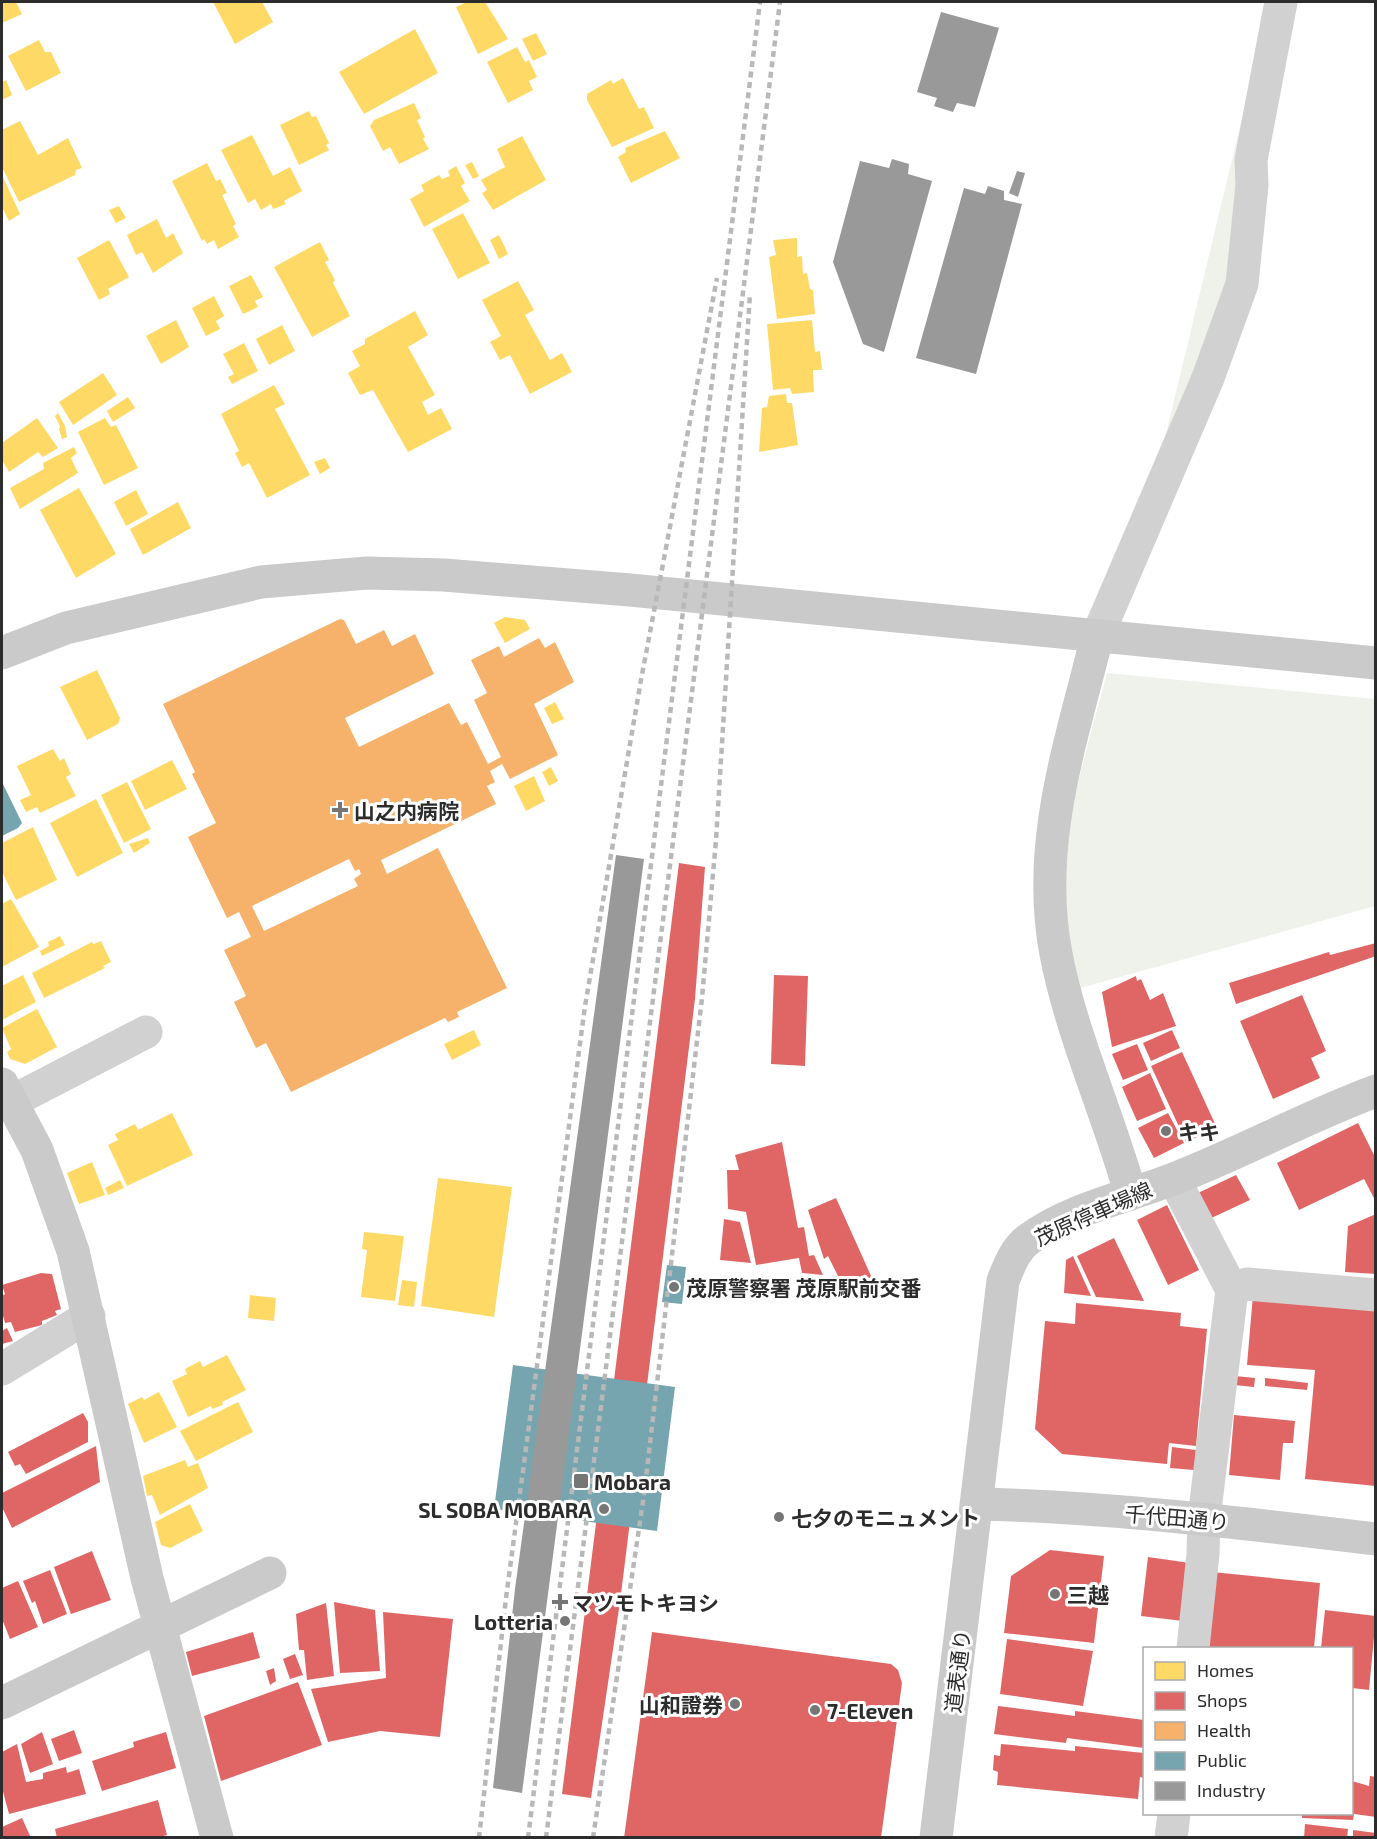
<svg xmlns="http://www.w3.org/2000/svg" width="1377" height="1839" font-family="'Exo 2','Noto Sans JP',sans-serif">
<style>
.green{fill:#eef2eb}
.homes{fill:#ffd966}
.shops{fill:#e06666}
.health{fill:#f6b26b;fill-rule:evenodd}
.public{fill:#76a5af}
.industry{fill:#999}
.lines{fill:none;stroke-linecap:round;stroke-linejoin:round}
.street{stroke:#d1d1d1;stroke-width:33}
.secondary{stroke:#cacaca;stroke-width:33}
.rail{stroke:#b8b8b8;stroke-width:4.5;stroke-dasharray:6 4.5;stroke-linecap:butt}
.poi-dot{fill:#767676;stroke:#fff;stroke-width:2}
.labels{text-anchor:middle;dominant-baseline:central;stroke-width:6;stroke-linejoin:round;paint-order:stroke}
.poi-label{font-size:21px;font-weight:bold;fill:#2c2c2c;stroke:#fff;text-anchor:start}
.street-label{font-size:21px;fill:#2c2c2c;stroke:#fff}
</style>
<rect width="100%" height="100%" fill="#fff"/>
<path class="green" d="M1270,2L1232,283L1157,471Z
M1107,673L1375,699V906L1080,988C1076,968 1069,946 1066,925C1056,840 1086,754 1107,673Z"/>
<path class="homes" d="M2,2H16L22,14L2,23Z
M213,2H262L273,22L235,44Z
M467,2H485L508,39L478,54L456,7Z
M415,29L438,73L364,114L339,72Z
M536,33L547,54L533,61L522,39Z
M39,40L45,52H51L61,73L26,91L8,56Z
M517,47L525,62L529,60L537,77L529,81L533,90L508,103L487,62Z
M623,78L639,109L644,107L654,128L612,147L587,100V94L611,80L613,84Z
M6,80L12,95L2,100V82Z
M414,103L421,118L417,120L425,137L423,139L429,149L399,164L390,147L383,151L370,126L374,120Z
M309,111L312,117L316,116L329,143L326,145L329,150L299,165L280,125Z
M20,121L38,155L68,138L82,168L76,170L75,175L19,202L2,167V130Z
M665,131L680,158L631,183L618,157L626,152L625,148Z
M252,135L273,176L290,167L302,191L284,201L286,204L273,209L271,204L261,210L255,199L248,203L221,150Z
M522,136L546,180L493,210L482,193L487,190L481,180L505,167L497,149Z
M472,162L479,176L473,179L465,165Z
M207,163L216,181L220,179L227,193L222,195L236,224L233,226L239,237L218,249L214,240L207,244L204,239L202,241L172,181Z
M456,166L465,183L461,186L470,201L424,227L410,199L424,191L421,185L439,175L442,179L450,176L448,171Z
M3,177L20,214L9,221L2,207Z
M119,206L126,218L116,223L109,210Z
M463,213L490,263L458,279L432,229Z
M157,219L166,238L173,233L183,253L153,273L142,252L136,255L127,235Z
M499,235L508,254L499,259L490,240Z
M797,238V257L802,256L803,274L807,273L810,289L813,290L815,314L777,319L769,257L776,255L773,240Z
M109,240L129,277L108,289L110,294L99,300L77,258Z
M320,242L329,260L325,262L335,280L333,283L350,316L312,337L274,267Z
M251,275L263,297L255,301L258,307L243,314L229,286Z
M518,281L534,310L525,315L550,360L562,353L572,372L530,394L510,355L500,360L490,342L501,336L482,300Z
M214,296L224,316L216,321L220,329L206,336L192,308Z
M415,311L428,335L408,347L435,395L422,402L428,415L441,408L452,429L408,452L373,390L360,395L348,373L360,366L352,351L365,344V339Z
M176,320L189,347L161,364L146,336Z
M812,320L815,352L820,351L822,370H813L814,392L792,394L790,388L773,390L767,324Z
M282,325L295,351L269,365L256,339Z
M244,343L258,371L232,384L228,377L234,374L223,354Z
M103,373L117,395L73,425L59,402Z
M274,385L285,404L275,409L310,475L267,498L249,463L242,467L235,453L239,451L221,414Z
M786,394L787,403H792L798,445L759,452L762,408L767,407L769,396Z
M128,397L135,408L113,422L107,411Z
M58,413L65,426L67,437L62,439L59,429L60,426L55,416Z
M37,418L58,448L43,457L38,452L9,472L2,460V443Z
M105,418L111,427L116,425L138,468L104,485L78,432Z
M74,447L77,453L71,458L78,473L20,509L10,488L44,469L43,463Z
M325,458L330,468L320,474L314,462Z
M79,488L116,554L76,578L40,510Z
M136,490L148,514L126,526L114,502Z
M178,502L191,528L143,555L130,529Z
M505,617L525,620L530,629L505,643L494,623Z
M97,670L120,718L118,724L87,740L60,687Z
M555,702L564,719L552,724L544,708Z
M53,749L60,761L64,758L71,774L66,777L76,796L40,813L37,807L26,812L20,800L31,795L17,766Z
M172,760L187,789L145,810L131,781Z
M551,767L558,781L549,786L542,772Z
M534,776L545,801L526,811L514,786Z
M127,782L151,829L124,843L101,795Z
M96,799L123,853L77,877L50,823Z
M33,827L57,880L16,900L2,872V843Z
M148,838L150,843L134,853L129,844Z
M11,899L39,947L2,967V904Z
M60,936L65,945L42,956L40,951L49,946L48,942Z
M101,941L111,962L103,966L105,968L44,998L32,973L92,942L94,944Z
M23,975L36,1002L2,1020V986Z
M37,1009L57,1047L25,1064L10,1059L7,1052L11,1049L2,1028Z
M474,1030L481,1045L452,1060L444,1044Z
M172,1113L193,1155L127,1186L108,1145L118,1140L115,1134L135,1124L138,1130Z
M92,1162L105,1195L79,1204L67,1173Z
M438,1178L512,1187L494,1317L421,1306Z
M120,1180L124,1188L108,1195L105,1188Z
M364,1232L404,1236L395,1301L361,1297L367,1250L362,1249Z
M402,1280L417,1282L414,1307L398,1305Z
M250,1295L276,1298L274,1321L248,1318Z
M227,1355L246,1390L222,1402L223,1405L212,1409L211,1406L188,1417L172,1381L187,1374L185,1369L200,1361L203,1367Z
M159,1392L177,1427L144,1443L128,1404L142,1397L144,1400Z
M238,1402L253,1432L196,1461L180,1431Z
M185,1460L188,1467L198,1463L208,1488L160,1515L152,1495L147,1496L143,1476Z
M190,1504L203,1531L170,1548L161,1545L155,1522Z"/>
<path class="shops" d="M679,863L705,867L695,999L620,1602L591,1798L562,1794Z
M1376,943V956L1236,1004L1229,983L1329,952L1330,955Z
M774,975L808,976L805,1066L771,1064Z
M1136,976L1137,981L1141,979L1150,1000L1163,993L1176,1026L1112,1047L1102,992Z
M1302,995L1326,1051L1311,1058L1320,1078L1273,1099L1240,1021Z
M1172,1030L1180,1048L1151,1061L1143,1043Z
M1137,1044L1148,1070L1123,1080L1112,1054Z
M1182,1052L1217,1128L1186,1142L1151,1066Z
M1150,1073L1166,1109L1137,1121L1122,1087Z
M1168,1113L1184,1143L1154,1158L1138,1128Z
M1358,1123L1376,1159V1202L1364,1179L1299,1210L1277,1163Z
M782,1142L798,1228L804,1227L809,1256L814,1255L823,1275L802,1273L799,1258L756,1265L746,1212L728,1209L727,1170H739L735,1155Z
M1236,1175L1250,1200L1207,1220L1198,1193Z
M836,1198L872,1278L838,1276L828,1256L824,1259L808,1210Z
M1167,1205L1199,1270L1168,1285L1137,1220Z
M1376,1214V1274L1345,1272L1348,1226Z
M724,1219L740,1222L751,1263L720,1260Z
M1114,1238L1144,1301L1096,1297L1077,1256Z
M1073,1256L1091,1296L1064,1293L1066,1260Z
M41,1273L52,1274L61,1309L55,1311L57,1315L42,1321V1325L15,1332L11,1322L5,1323L2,1312V1296L5,1294L2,1285Z
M1253,1295L1376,1307V1486L1305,1479L1315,1370L1247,1365Z
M1076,1303L1181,1313L1180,1326L1207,1329L1196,1446L1169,1443L1167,1464L1062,1454L1035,1429L1045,1321L1075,1324Z
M7,1328L13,1341L2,1344V1331Z
M1235,1376L1255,1378L1254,1387L1234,1385Z
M1265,1378L1308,1383L1307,1390L1265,1386Z
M83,1413L88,1422V1442L26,1474L20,1464L15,1466L8,1452Z
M1234,1415L1295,1421L1293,1443H1283L1280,1480L1229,1475Z
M96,1446L100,1482L12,1528L2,1507V1493Z
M1172,1447L1196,1450L1194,1470L1170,1468Z
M1050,1550L1104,1556L1094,1643L1004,1633L1011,1576Z
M92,1551L111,1600L71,1614L54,1567Z
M1148,1557L1190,1563L1183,1621L1141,1616Z
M50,1570L67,1614L43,1624L35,1601L32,1603L23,1581Z
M1212,1572L1320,1583L1314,1648H1205Z
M18,1581L38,1627L10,1639L2,1619V1588Z
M334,1602L375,1610L380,1671L340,1673Z
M326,1603L334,1676L307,1680L304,1650H299L296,1614Z
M1325,1610L1376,1616L1369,1690L1352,1688V1648H1321Z
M383,1612L453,1619L440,1737L380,1731L328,1742L311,1689L386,1678Z
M253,1632L260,1658L192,1676L186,1652Z
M652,1632L891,1664L898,1670L902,1683L881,1838H624Z
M1007,1639L1093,1651L1083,1706L1000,1694Z
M295,1654L303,1675L290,1679L283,1659Z
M274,1668L276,1681L270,1685L266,1671Z
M298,1682L322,1745L221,1781L204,1716Z
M998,1706L1075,1716V1711L1144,1720V1748L1067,1738L1066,1743L994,1734Z
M74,1730L82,1753L59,1761L51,1739Z
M42,1732L53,1764L30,1773L21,1744Z
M166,1732L176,1768L102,1791L92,1761L134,1747L133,1742Z
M17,1744L26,1782L43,1779V1773L66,1767L67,1773L79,1769L86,1794L9,1814L2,1788V1752Z
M1001,1744L1075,1751V1746L1144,1753V1778L1140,1777L1138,1799L997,1785L998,1772L993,1770L994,1755L1000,1756Z
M1370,1776L1376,1777V1817L1354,1814L1353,1820L1302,1818V1814H1352V1781L1369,1786Z
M158,1800L167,1835L156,1838H57L55,1829Z
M22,1818L31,1838H2V1827Z
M1305,1824L1348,1829L1347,1838H1304Z
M1353,1830L1376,1833V1838H1353Z"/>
<path class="health" d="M340,619L344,620L356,644L384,630L392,646L415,634L434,674L345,718L359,747L449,703L461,725L467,722L488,764L501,757L474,700L487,693L471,660L499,646L504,657L539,638L545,648L555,642L574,682L534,704L558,755L510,779L502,764L490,771L495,782L487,786L496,804L381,860L387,874L438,848L507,988L457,1012L459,1017L448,1022L445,1018L291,1092L266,1043L256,1048L234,1002L246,996L224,950L251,937L239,912L227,918L188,837L216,823L192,774L195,772L163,704ZM349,859L355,871L359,869L361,874L354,879L358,886L264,931L252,906Z"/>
<path class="public" d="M2,782L22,823L18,828L2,836Z
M667,1265L686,1267L682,1304L662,1302Z
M513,1365L675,1387L657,1531L494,1509Z"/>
<path class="industry" d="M941,12L999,28L975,107L957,103L953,112L934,106L937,98L917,92Z
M892,159L909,164L908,174L932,181L884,352L863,344L833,262L860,161L889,168Z
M1017,171L1025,173L1018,197L1009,193Z
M988,186L1004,191V200L1022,204L976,374L916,358L964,188L985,194Z
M616,855L644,859L522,1793L493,1788L515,1589Z"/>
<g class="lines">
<path class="street" d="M1097,637L1208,378L1242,284L1252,185L1251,160L1281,2
M11,1102L146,1032
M1174,1179L1232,1290L1204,1518L1203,1554L1193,1648
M1232,1290L1247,1284L1376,1295
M2,1369L89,1316
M1171,1838L1174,1814"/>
<path class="secondary" d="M1097,637C1071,743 1035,844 1056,954C1071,1033 1108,1114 1130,1192
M2,653L66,628L261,582L367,573L444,575L630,590L1376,663
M2,1084L37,1150L73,1251L147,1578L217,1838
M977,1504C1111,1507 1243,1523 1376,1539
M2,1703L270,1573
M936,1838L1003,1281C1009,1266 1015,1249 1029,1239C1071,1208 1128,1197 1176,1178C1243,1152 1308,1116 1376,1091"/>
<path class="rail" d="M479,1838L506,1598L585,1006L641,680L717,278
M528,1838L760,2
M546,1838L780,2
M593,1838L644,1495L702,998L716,840L750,293"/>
</g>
<g class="poi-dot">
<path d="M337 801h6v6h6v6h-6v6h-6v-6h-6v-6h6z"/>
<circle cx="1166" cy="1131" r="6"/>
<circle cx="674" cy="1287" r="6"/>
<rect x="573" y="1473" width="16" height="16" rx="3"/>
<circle cx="604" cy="1509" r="6"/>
<circle cx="779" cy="1517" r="6"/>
<circle cx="1055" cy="1594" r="6"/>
<path d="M557 1593h6v6h6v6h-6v6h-6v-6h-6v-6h6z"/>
<circle cx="565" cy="1621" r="6"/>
<circle cx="735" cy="1704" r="6"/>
<circle cx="815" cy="1710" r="6"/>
</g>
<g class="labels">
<g class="poi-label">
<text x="354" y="810">山之内病院</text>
<text x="1178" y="1131">キキ</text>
<text x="686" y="1287">茂原警察署 茂原駅前交番</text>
<text x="594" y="1481">Mobara</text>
<text x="592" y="1509" text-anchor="end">SL SOBA MOBARA</text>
<text x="791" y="1517">七夕のモニュメント</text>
<text x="1067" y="1594">三越</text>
<text x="572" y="1602">マツモトキヨシ</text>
<text x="553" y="1621" text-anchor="end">Lotteria</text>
<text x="723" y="1704" text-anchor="end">山和證券</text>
<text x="827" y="1710">7-Eleven</text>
</g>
<g class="street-label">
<text transform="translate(1093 1213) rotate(-24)">茂原停車場線</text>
<text transform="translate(1177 1517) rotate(5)">千代田通り</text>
<text transform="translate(957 1671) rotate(-83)">道表通り</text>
</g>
</g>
<rect width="1377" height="1839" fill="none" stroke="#2c2c2c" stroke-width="6"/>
<rect x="1143" y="1647" width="210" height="168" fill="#ffffff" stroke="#ababab" stroke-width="1.5"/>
<rect x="1155" y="1662" width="30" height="18" fill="#ffd966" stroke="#ababab" stroke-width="1.5"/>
<text x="1197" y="1677" font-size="18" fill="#2c2c2c">Homes</text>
<rect x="1155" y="1692" width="30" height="18" fill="#e06666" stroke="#ababab" stroke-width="1.5"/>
<text x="1197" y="1707" font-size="18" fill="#2c2c2c">Shops</text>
<rect x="1155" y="1722" width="30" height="18" fill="#f6b26b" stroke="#ababab" stroke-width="1.5"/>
<text x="1197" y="1737" font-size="18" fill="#2c2c2c">Health</text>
<rect x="1155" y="1752" width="30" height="18" fill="#76a5af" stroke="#ababab" stroke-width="1.5"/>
<text x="1197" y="1767" font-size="18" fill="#2c2c2c">Public</text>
<rect x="1155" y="1782" width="30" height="18" fill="#999999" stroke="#ababab" stroke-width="1.5"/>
<text x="1197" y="1797" font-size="18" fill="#2c2c2c">Industry</text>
</svg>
